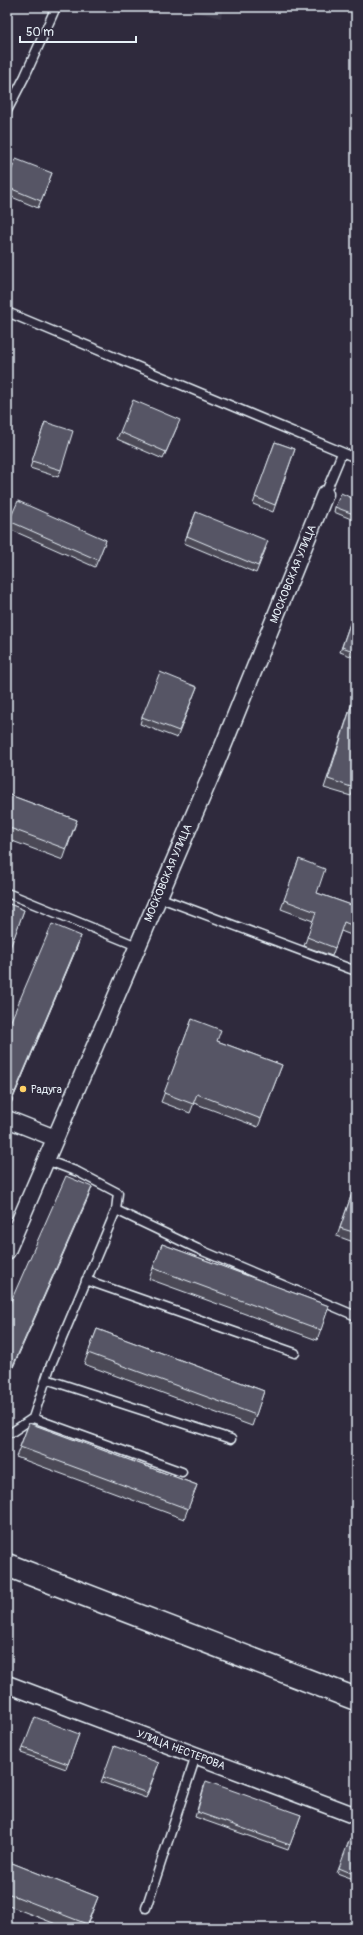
<svg xmlns="http://www.w3.org/2000/svg" width="363" height="1935" font-family="Pangolin,sans-serif">
<style>
.built{fill:#3b3749}
.lines{fill:none;stroke-linecap:round;stroke-linejoin:round}
.lane-casing{stroke:#e8f1f8;stroke-width:11}
.street-casing{stroke:#e8f1f8;stroke-width:19}
.highway-casing{stroke:#e8f1f8;stroke-width:25}
.lane{stroke:#2f2a3d;stroke-width:8}
.street{stroke:#2f2a3d;stroke-width:16}
.highway{stroke:#2f2a3d;stroke-width:22}
.wall{fill:#4b4957;stroke:#e8f1f8}
.shaded-wall{fill:#3d3c47;stroke:#e8f1f8}
.building{fill:#575565;stroke:#e8f1f8}
.poi-dot{fill:#ffd166;stroke:#2f2a3d;stroke-width:1.5}
.labels{text-anchor:middle;dominant-baseline:central;stroke-width:3;stroke-linejoin:round;paint-order:stroke}
.street-label{font-size:11px;fill:#e8f1f8;stroke:#2f2a3d}
.poi-label{font-size:11px;fill:#e8f1f8;stroke:#2f2a3d;text-anchor:start}
</style>
<rect width="100%" height="100%" fill="#2f2a3d"/>
<filter id="ink" filterUnits="userSpaceOnUse"><feTurbulence type="fractalNoise" baseFrequency=".025" numOctaves="2"/><feDisplacementMap in="SourceGraphic" scale="8" xChannelSelector="R" yChannelSelector="G"/><feConvolveMatrix kernelMatrix="1 2 1 2 8 2 1 2 1" color-interpolation-filters="sRGB"/></filter>
<g filter="url(#ink)">
<path class="built" d="M189,7H223L221,18L189,10Z"/>
<g class="lines">
<g class="lane-casing">
<path id="lane" d="M7,111L25,76L56,7
M7,312L356,458
M325,494L342,453
M7,893L137,946
M158,897L356,971
M116,1210L198,1249L356,1316
M86,1280L295,1353
M46,1379L231,1439
M33,1418L182,1472
M7,1433L12,1432L33,1418L50,1367L116,1210L118,1193L78,1172L46,1160
M146,1908L196,1756"/>
</g>
<g class="street-casing">
<path id="street" d="M7,1119L55,1138
M7,1251L215,766L325,494
M7,1684L356,1816"/>
</g>
<g class="highway-casing">
<path id="highway" d="M7,1565L356,1699"/>
</g>
<use href="#lane" class="lane"/>
<use href="#street" class="street"/>
<use href="#highway" class="highway"/>
</g>
<path class="wall" d="M52,173L38,208L7,195V181Z
M45,422L61,470L58,477L30,468Z
M177,427L163,459L117,439L120,432Z
M275,442L295,449L273,512L253,504Z
M356,500V521L334,512L335,507Z
M196,512L266,548L256,573L184,543Z
M9,521L106,540L95,567L7,528Z
M356,606V658L340,652Z
M197,687L177,738L140,724L142,717Z
M353,700L356,783L351,796L324,788Z
M7,794L77,820L63,860L7,839Z
M299,859L317,893L354,906L356,901V937L341,931L332,956L304,946L313,921L281,909Z
M7,903L24,910L10,948L7,947Z
M77,947L11,1103L7,1101V1030Z
M192,1019L217,1041L282,1065L258,1127L194,1103L190,1113L161,1102Z
M356,1182V1243L337,1236Z
M162,1244L329,1306L317,1340L149,1279Z
M97,1329L264,1391L252,1426L84,1364Z
M29,1423L197,1485L184,1519L16,1457Z
M79,1734L66,1769L21,1753L23,1748Z
M159,1763L146,1798L101,1782L103,1777Z
M204,1786L301,1815L288,1850L195,1817Z
M356,1840V1880L337,1873L339,1868Z
M7,1861L98,1897L86,1928H66L7,1905Z"/>
<path class="shaded-wall" d="M81,936L77,947L11,1103L15,1092Z
M92,1187L88,1198L7,1381V1379Z"/>
<path class="building" d="M16,159L52,173L41,201L7,187V181Z
M133,400L180,420L166,452L120,432Z
M45,422L73,431L61,470L32,461Z
M275,442L295,449L275,505L255,497Z
M341,493L356,500V515L335,507Z
M18,501L106,540L98,560L9,521Z
M196,512L268,541L258,566L187,536Z
M356,606V652L342,647Z
M160,672L197,687L179,731L142,717Z
M353,700L356,701V783L354,788L328,779Z
M7,794L77,820L66,849L7,827Z
M299,859L325,869L317,893L354,906L356,901V927L344,922L335,948L307,937L316,912L284,900Z
M7,903L24,910L14,938L7,935Z
M52,924L81,936L15,1092L7,1089V1030Z
M192,1019L221,1030L217,1041L282,1065L261,1119L197,1094L193,1104L164,1093Z
M66,1176L92,1187L7,1379V1310Z
M356,1182V1233L340,1228Z
M162,1244L329,1306L321,1330L153,1268Z
M97,1329L264,1391L256,1415L88,1353Z
M29,1423L197,1485L188,1509L20,1447Z
M35,1717L79,1734L68,1764L23,1748Z
M114,1746L159,1763L147,1793L103,1777Z
M206,1781L301,1815L290,1845L197,1812Z
M350,1838L356,1840V1875L339,1868Z
M7,1861L98,1897L87,1924L7,1893Z
M349,1922L356,1924V1928H346Z"/>
</g>
<circle class="poi-dot" cx="23" cy="1089" r="4"/>
<g class="labels">
<g class="street-label">
<text transform="translate(293 574) rotate(-68)">МОСКОВСКАЯ УЛИЦА</text>
<text transform="translate(168 873) rotate(-67)">МОСКОВСКАЯ УЛИЦА</text>
<text transform="translate(181 1750) rotate(21)">УЛИЦА НЕСТЕРОВА</text>
</g>
<g class="poi-label">
<text x="31" y="1089">Радуга</text>
</g>
</g>
<rect width="363" height="1935" fill="none" stroke="#2f2a3d" stroke-width="24"/>
<rect x="12" y="12" width="339" height="1911" fill="none" stroke="#e8f1f8" stroke-width="1.5" filter="url(#ink)"/>
<path d="M20 36v6h116v-6" fill="none" stroke="#e8f1f8" stroke-width="2"/>
<text x="26" y="36" font-size="12" fill="#e8f1f8" stroke="#2f2a3d" stroke-width="3" paint-order="stroke">50 m</text>
</svg>
